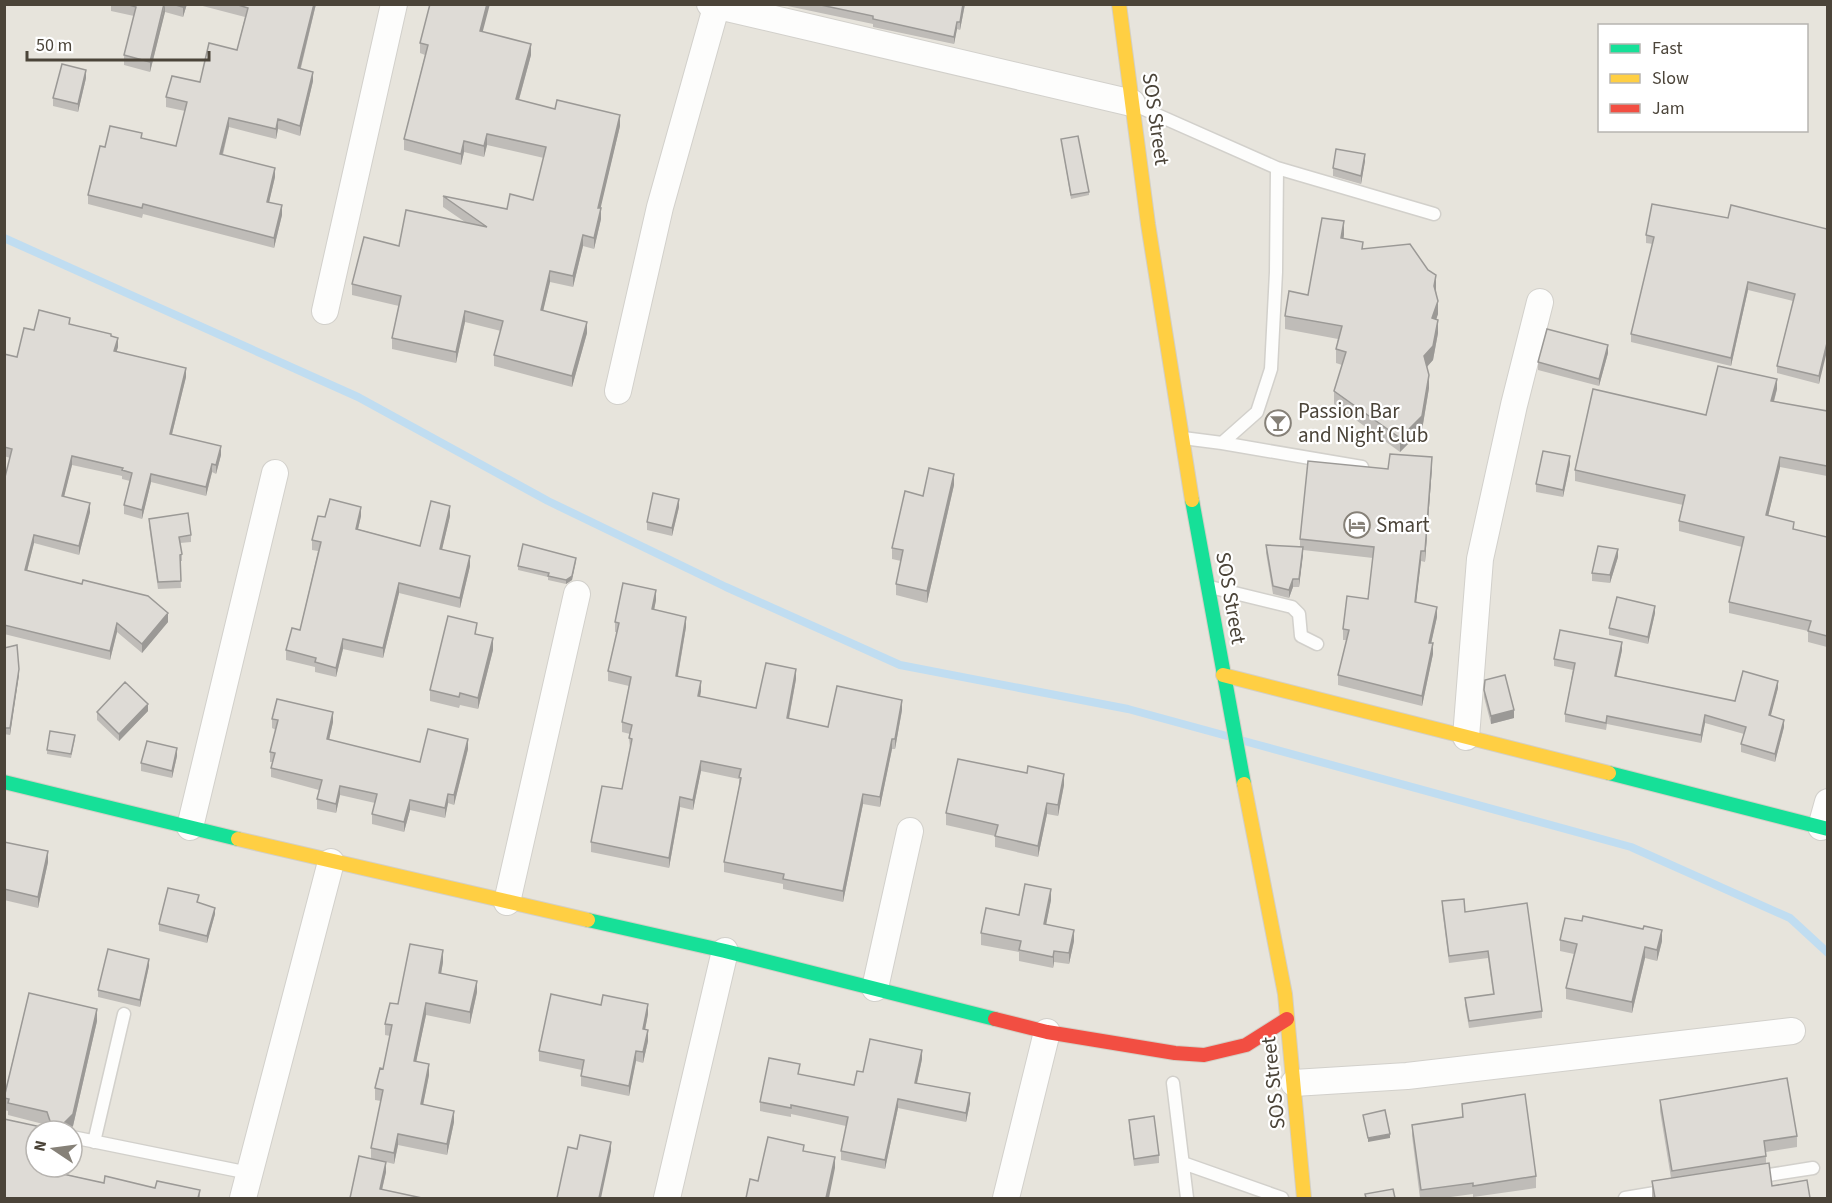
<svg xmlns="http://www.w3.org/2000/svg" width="1832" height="1203" font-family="'Source Sans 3',sans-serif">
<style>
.residential{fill:#e7e4dc;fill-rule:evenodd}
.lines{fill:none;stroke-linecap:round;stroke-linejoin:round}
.stream{stroke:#c0ddf1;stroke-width:8}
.lane-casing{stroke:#d2d0cb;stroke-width:15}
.street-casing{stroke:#d2d0cb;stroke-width:28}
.fast-casing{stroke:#d3cfc5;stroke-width:16}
.slow-casing{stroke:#d3cfc5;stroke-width:16}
.jam-casing{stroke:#d3cfc5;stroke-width:16}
.lane{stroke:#fdfdfc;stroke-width:12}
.street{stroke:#fdfdfc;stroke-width:26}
.fast{stroke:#16e098;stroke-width:14}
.slow{stroke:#ffcf43;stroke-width:14}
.jam{stroke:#f24e42;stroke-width:14}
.wall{fill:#bfbcb8}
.shaded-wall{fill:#9b9996}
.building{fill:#dedbd6;stroke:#9b9996;stroke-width:1.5}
.labels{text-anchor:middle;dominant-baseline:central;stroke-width:4.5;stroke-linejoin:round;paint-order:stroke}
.street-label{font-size:21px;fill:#4b4439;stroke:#fff}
.poi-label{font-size:21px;fill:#4b4439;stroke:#fff;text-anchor:start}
</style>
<rect width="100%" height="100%" fill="#f4f2ee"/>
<path class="residential" d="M5,5H1827V1198H5ZM1600,26H1806V130H1600ZM36,1131H72V1167H36Z"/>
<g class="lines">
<path class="stream" d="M4,238L358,397L548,501L726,587L900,665L1128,709L1227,736
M1244,741L1631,847L1790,918L1828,953"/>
<g class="lane-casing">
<path id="lane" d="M1137,106L1277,168L1434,214
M1183,438L1222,443L1362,467
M1222,443L1257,412L1271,369L1276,272L1277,168
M1210,587L1292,607L1299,614L1301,636L1317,644
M1173,1083L1187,1198
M72,1137L249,1173
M94,1142L124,1014
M1183,1163L1282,1198
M1756,1177L1813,1168
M1625,1198L1667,1191"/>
</g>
<g class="street-casing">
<path id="street" d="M710,4L1132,103
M325,311L394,4
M618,391L660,207L717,4
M1466,737L1480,559L1514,405L1540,302
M190,827L275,473
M1821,827L1828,802
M507,902L577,594
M875,988L910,831
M1294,1083L1407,1076L1792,1031
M243,1198L331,862
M667,1198L725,951
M1006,1198L1047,1032"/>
</g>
<g class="fast-casing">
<path id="fast" d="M1192,500L1244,784
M1609,773L1828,829
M4,782L238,839
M588,920L725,951L995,1019"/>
</g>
<g class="slow-casing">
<path id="slow" d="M1119,4L1148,224L1192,500
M1223,675L1609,773
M1244,784L1285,994L1304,1198
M238,839L588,920"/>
</g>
<g class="jam-casing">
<path id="jam" d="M995,1019L1047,1032L1175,1053L1204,1055L1246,1045L1287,1019"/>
</g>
<use href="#lane" class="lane"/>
<use href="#street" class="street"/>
<use href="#fast" class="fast"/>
<use href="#slow" class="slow"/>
<use href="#jam" class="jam"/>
</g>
<path class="wall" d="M111,4H187L183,17L165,12L150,72L124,65V55L134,16L111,11Z
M195,4H316L301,68L313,81L300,136L278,129L276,139L229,127L223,155L275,177L269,202L282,215L274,248L143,214L142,218L88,204V195L105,147L142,138L176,146L185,111L166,107V97L200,82L237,50L245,17Z
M778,4H965L960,30L957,29L954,44L873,27V24Z
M483,32L531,55L519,100L620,126L600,208L601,219L594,249L583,246L573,287L550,282L543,310L587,333L572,387L494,366V355L501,331L465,322L456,363L392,349V338L399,306L352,295V284L399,246L465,222L443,207V196L507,209L533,200L544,158L487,145L484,157L464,152L461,165L404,150V139L425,55L420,53V43Z
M86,78L78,112L53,106V98Z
M1061,139L1089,192V195L1071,199Z
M1365,161L1361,184L1333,176V168Z
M1728,218L1827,229L1819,384L1777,373V366L1793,301L1748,290L1731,366L1631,342V334L1653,244L1646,243V235Z
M1344,235L1343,239L1363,249L1436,289L1438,314L1436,319L1438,333L1433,360L1427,367L1429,388L1422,430L1400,452L1334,404V391L1342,365L1336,363V349L1338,339L1285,329V316L1308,295Z
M70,324L111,337L118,347L116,352L186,377L172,434L221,455L216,474L212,472L206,496L151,482L142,519L124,514V505L130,481L122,479V476L72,465L64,496L90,512L79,555L34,543L27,571L168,622L142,653L117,632L110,660L4,634V481L10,458L4,456V354L17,357L34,330Z
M1608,353L1599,386L1538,370V362Z
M1777,389L1774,402L1827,411V476L1780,467L1768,516L1794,529L1827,537V647L1808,642V631L1729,613V602L1742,547L1679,531V521L1683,505L1575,481V470L1706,415Z
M1570,464L1563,497L1536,492V484Z
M1432,467L1425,562L1421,561L1416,602L1437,617L1431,643L1433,654L1422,706L1338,685V675L1347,640H1343V629L1368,599L1373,558L1303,550L1299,587H1293L1289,598L1273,594L1266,553V545L1300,547V539L1388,469Z
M954,485L927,603L896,595V584L901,561L892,559V548L923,496Z
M679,507L672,536L647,530V522Z
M361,516L358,529L420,546L450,516L442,549L470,566L460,608L399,593L383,658L343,649L336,677L315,672V667L286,660V650L300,630L318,551L312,550V540L325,517Z
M149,519L191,535V542L180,543L182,554V561H180L181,588L158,589L149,526Z
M1618,557L1610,583L1592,581V573Z
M576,562L572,580L566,584L548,580V577L518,570V566Z
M656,600L654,610L686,627L678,676L701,691L700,697L756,708L796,679L789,719L828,727L902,710L895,749H892L880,807L863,804L843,902L783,889V884L724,872V862L739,786V779L701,771L693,810L680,807L669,868L591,852V842L622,789L630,748L629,738L630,734L622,732V722L629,686L608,681V671L617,632H615V622Z
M1655,613L1648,644L1609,635V628Z
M477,635L493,650L478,709L460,705L459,708L430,701V690Z
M4,648L19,675L10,735L4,734Z
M1622,650L1616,676L1735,701L1778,688L1770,716L1784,727L1775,762L1741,752V744L1744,734L1705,723L1701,743L1607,724L1606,730L1565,722V714L1573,670L1554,666V659Z
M1484,690L1514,718L1491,724L1484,697Z
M148,711L119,741L97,720V712Z
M272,719L333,722L329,740L420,762L468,749L454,805L448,803L445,818L410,810L404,832L372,824V814L375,803L340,795L336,813L317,809V799L319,790L271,777V768L273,762H270V752L276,730L272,728Z
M75,739L71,758L47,754V750Z
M177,756L172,778L141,771V763Z
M1064,785L1058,816L1047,814L1038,857L995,847V836L946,825V813Z
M4,842L48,862L38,908L4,900Z
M1051,900L1046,924L1074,941L1069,964L1054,962L1053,968L1019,961V952L981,945V933Z
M1442,901L1465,912L1542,1011V1018L1469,1028L1465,1005V998L1493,994L1488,958L1449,963L1442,909Z
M199,903L215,914L207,943L159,931V924Z
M1560,940L1662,941L1657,961L1645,958L1632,1013L1566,999V988L1574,954L1560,951Z
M443,962L441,974L477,992L470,1024L426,1015L416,1061L429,1075L423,1105L454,1122L447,1155L398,1145L394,1164L386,1162V1172L382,1190L350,1198L371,1158V1148L381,1101L375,1100V1088L383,1069L390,1036L385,1035V1024L398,1004Z
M149,966L140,1007L98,997V990Z
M29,993L97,1009V1021L73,1126L68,1131H36V1167H62L61,1173L104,1183L105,1176L155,1188L157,1181L200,1190V1198H4V1119L41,1127L47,1125L8,1115V1111L4,1110V1096Z
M648,1014L645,1030L648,1041L643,1063L636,1061L629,1096L581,1086V1076L582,1070L539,1061V1051Z
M922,1059L917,1083L970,1103L966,1122L898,1108L885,1169L841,1160V1151L846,1126L791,1114V1117L760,1111V1102L854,1085L863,1072Z
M1660,1100L1797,1136V1147L1766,1152V1163L1772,1186L1810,1198H1652V1181L1671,1178L1660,1111Z
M1462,1104L1536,1176V1188L1473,1197V1194L1443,1198H1420L1412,1136V1125L1462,1117Z
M1129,1120L1159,1155V1163L1134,1166L1129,1127Z"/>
<path class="shaded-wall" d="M165,4V12L150,72V62Z
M184,4H187L183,17V7Z
M314,4H316L298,78V68Z
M487,4H490L480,42V31Z
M963,4H965L960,30V22Z
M957,22V29L954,44V37Z
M531,44V55L516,110V99Z
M86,70V78L78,112V104Z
M313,72V81L300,136V126Z
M620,115V126L598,219V208Z
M229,118V127L220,164V154Z
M278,119V129L276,139V129Z
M487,134V145L484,157V146Z
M464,141V152L461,165V154Z
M1365,154V161L1361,184V176Z
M275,168V177L267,211V202Z
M282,205V215L274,248V238Z
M601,208V219L594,249V238Z
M1344,221V235L1341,252V238Z
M583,235V246L573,287V276Z
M550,271V282L541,320V310Z
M1436,275V289L1434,300V286Z
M1748,282V290L1731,366V358Z
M1438,301V314L1432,332V318Z
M465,311V322L456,363V352Z
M1438,320V333L1433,360L1424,370V356Z
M587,322V333L572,387V376Z
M118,338V347L114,360V351Z
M1827,343V351L1819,384V376Z
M1608,345V353L1599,386V379Z
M186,368V377L170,442V434Z
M1429,375V388L1422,430L1400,452V438Z
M1777,379V389L1771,411V401Z
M221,446V455L216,474V465Z
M72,456V465L62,505V496Z
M1570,456V464L1563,497V490Z
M1432,457V467L1425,562V551Z
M1780,457V467L1766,525V515Z
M212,464V472L206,496V487Z
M151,474V482L142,519V510Z
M954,474V485L927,603V591Z
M679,499V507L672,536V528Z
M90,503V512L79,555V546Z
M450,506V516L440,558V549Z
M361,507V516L356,538V529Z
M34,535V543L25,579V570Z
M1303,547V555L1299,587V579Z
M1618,549V557L1610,583V575Z
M1421,551V561L1415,612V602Z
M470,556V566L460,608V598Z
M576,558L572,580L566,584V580Z
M1293,579V587L1289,598V590Z
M399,583V593L383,658V648Z
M656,590V600L652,620V609Z
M1655,606V613L1648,644V637Z
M1437,607V617L1429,653V643Z
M168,613V622L142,653V644Z
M686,617V627L676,686V676Z
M117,623V632L110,660V651Z
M493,638V650L478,709V698Z
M343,639V649L336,677V668Z
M1622,642V650L1615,683V676Z
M1433,643V654L1422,706V696Z
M19,669V675L10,735V728Z
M796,669V679L787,728V718Z
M701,681V691L698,706V696Z
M1778,681V688L1769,723V715Z
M902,700V710L895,749V739Z
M148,704V711L119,741V734Z
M1514,710V718L1491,724V716Z
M333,712V722L327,749V739Z
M1705,715V723L1701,743V735Z
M1784,720V727L1775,762V754Z
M468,739V749L454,805V795Z
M892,739V749L880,807V797Z
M177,748V756L172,778V771Z
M701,761V771L693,810V800Z
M1064,774V785L1058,816V805Z
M340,786V795L336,813V804Z
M448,794V803L445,818V808Z
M863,794V804L843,902V891Z
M680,797V807L669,868V858Z
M410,800V810L404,832V822Z
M1047,803V814L1038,857V846Z
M48,851V862L38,908V897Z
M1051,889V900L1044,935V924Z
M215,908V914L207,943V936Z
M1074,930V941L1069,964V953Z
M1662,930V941L1657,961V950Z
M1645,947V958L1632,1013V1002Z
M443,950V962L439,985V973Z
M1054,951V962L1053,968V957Z
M149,959V966L140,1007V1000Z
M477,981V992L470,1024V1012Z
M426,1003V1015L414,1072V1061Z
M648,1004V1014L643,1040V1029Z
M97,1009V1021L73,1126L68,1131H64V1123Z
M648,1030V1041L643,1063V1052Z
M922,1050V1059L915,1092V1083Z
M636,1051V1061L629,1096V1086Z
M429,1064V1075L421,1115V1104Z
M970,1093V1103L966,1122V1113Z
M898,1099V1108L885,1169V1160Z
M454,1111V1122L447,1155V1144Z
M398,1134V1145L394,1164V1153Z
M1390,1134V1138L1368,1142V1138Z
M611,1142V1151L601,1198H599Z
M835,1157V1168L829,1198H826Z
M386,1162V1172L380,1198V1189Z
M59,1167H62L58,1185V1173Z"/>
<path class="building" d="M126,4H164L150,62L124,55L136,7Z
M172,4H184L183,7Z
M235,4H314L298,68L313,72L300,126L278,119L276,129L229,118L220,154L275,168L267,202L282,205L274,238L143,204L142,208L88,195L100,146L105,147L110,126L142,133L141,138L176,146L187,102L166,97L172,76L200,82L209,43L237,50L248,8Z
M430,4H487L480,31L531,44L516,99L555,109L557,100L620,115L598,208H601L594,238L583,235L573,276L550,271L541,310L587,322L572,376L494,355L503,321L465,311L456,352L392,338L401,296L352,284L364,237L399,246L406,210L487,227L443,196L507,209L510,194L533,200L546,147L487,134L484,146L464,141L461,154L404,139L428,45L420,43Z
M816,4L931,5L963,4L960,22H957L954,37L873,19V16Z
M62,64L86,70L78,104L53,98Z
M1078,136L1089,192L1071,195L1061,139Z
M1336,149L1365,154L1361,176L1333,168Z
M1652,204L1728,218L1731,205L1827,229V343L1819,376L1777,366L1795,294L1748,282L1731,358L1631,334L1654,237L1646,235Z
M1322,218L1344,221L1341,238L1363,242L1362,249L1410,244L1428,270L1436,275L1434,286L1438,301L1432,318L1438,320L1433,346L1424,356L1429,375L1422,416L1400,438L1334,391L1346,352L1336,349L1342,326L1285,316L1289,291L1308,295Z
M39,310L70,318L69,324L111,334V336L118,338L114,351L186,368L170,434L221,446L216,465L212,464L206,487L151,474L142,510L124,505L132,473L122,470L123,468L72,456L62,496L90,503L79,546L34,535L25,570L82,584L83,580L148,596L168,613L142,644L117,623L110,651L4,625V481L12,449L4,447V354L17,357L24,328L34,330Z
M1547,329L1608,345L1599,379L1538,362Z
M1718,366L1777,379L1771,401L1827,411V466L1780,457L1766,515L1794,522L1793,529L1827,537V636L1808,631L1811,621L1729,602L1744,537L1679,521L1685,495L1575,470L1593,389L1706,415Z
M1543,451L1570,456L1563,490L1536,484Z
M1390,454L1432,457L1425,551H1421L1415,602L1437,607L1429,643H1433L1422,696L1338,675L1349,630L1343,629L1347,596L1368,599L1374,547L1300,539L1308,461L1388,469Z
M929,468L954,474L927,591L896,584L903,550L892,548L905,491L923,496Z
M653,493L679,499L672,528L647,522Z
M330,499L361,507L356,529L420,546L431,501L450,506L440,549L470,556L460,598L399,583L383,648L343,639L336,668L315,662L316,658L286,650L292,628L300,630L321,542L312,540L318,516L325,517Z
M188,513L191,535L179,537L182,554L180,555L181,581L158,582L149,519Z
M523,544L576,558L572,576L566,580L548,576L549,573L518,566Z
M1266,545L1303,547L1299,579H1293L1289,590L1273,586Z
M1598,546L1618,549L1610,575L1592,573Z
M623,583L656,590L652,609L686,617L676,676L701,681L698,696L756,708L766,663L796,669L787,718L828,727L837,686L902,700L895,739H892L880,797L863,794L843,891L783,879L784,874L724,862L741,778L739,777L741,769L701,761L693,800L680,797L669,858L591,842L602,786L622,789L632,739L629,738L632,725L622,722L631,677L608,671L619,623L615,622Z
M1617,597L1655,606L1648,637L1609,628Z
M448,616L477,623L475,634L493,638L478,698L460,693L459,697L430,690Z
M1560,630L1622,642L1615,676L1735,701L1743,671L1778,681L1769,715L1784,720L1775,754L1741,744L1746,727L1705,715L1701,735L1607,716L1606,723L1565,714L1575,663L1554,659Z
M17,645L19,669L10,728H4V648Z
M1505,675L1514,710L1491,716L1484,690L1485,680Z
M125,682L148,704L119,734L97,712Z
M277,699L333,712L327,739L420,762L428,729L468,739L454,795L448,794L445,808L410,800L404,822L372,814L377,794L340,786L336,804L317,799L322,780L271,768L275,753L270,752L278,720L272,719Z
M50,731L75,735L71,754L47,750Z
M147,741L177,748L172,771L141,763Z
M958,759L1027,773L1028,766L1064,774L1058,805L1047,803L1038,846L995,836L998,825L946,813Z
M4,842L48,851L38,897L4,889Z
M1025,884L1051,889L1044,924L1074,930L1069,953L1054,951L1053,957L1019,950L1021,941L981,933L986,908L1019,915Z
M168,888L199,895L197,902L215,908L207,936L159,924Z
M1464,899L1465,912L1527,903L1542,1011L1469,1021L1465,998L1494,994L1488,951L1449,956L1442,901Z
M1583,916L1643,929L1644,926L1662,930L1657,950L1645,947L1632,1002L1566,988L1577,944L1560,940L1565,918L1582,921Z
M410,944L443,950L439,973L477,981L470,1012L426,1003L414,1061L429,1064L421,1104L454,1111L447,1144L398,1134L394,1153L371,1148L383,1090L375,1088L380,1068L383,1069L392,1025L385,1024L390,1003L398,1004Z
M108,949L149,959L140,1000L98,990Z
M29,993L97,1009L73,1114L64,1123V1128L67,1131H36V1167H59L58,1173L104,1183L105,1176L155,1188L157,1181L200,1190L198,1198H4V1119L41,1127L48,1125L50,1121L47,1112L8,1103L9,1099L4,1098Z
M551,994L601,1005L603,995L648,1004L643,1029L648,1030L643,1052L636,1051L629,1086L581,1076L584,1060L539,1051Z
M870,1039L922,1050L915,1083L970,1093L966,1113L898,1099L885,1160L841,1151L848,1117L791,1105V1108L760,1102L769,1058L800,1064L798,1074L854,1085L857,1071L863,1072Z
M1787,1078L1797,1136L1764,1141L1766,1156L1672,1171L1660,1100Z
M1525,1094L1536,1176L1473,1186V1183L1421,1190L1412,1125L1463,1117L1462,1104Z
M1385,1110L1390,1134L1368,1138L1363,1115Z
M1154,1116L1159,1155L1134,1159L1129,1120Z
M580,1135L611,1142L599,1198H557L568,1147L577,1149Z
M768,1137L804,1145L803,1151L835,1157L826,1198H746L750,1179L758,1181Z
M359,1156L386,1162L380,1189L422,1198H350Z
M1769,1163L1772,1186L1807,1180L1810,1198H1655L1652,1181Z
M1393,1189L1395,1198H1366L1365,1194Z"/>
<defs>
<g id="bar-ring" transform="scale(1.35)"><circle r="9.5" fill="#fff" stroke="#868178" stroke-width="1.5"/><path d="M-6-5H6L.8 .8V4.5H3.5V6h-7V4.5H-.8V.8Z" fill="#868178"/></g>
<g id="hotel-ring" transform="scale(1.35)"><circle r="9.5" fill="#fff" stroke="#868178" stroke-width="1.5"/><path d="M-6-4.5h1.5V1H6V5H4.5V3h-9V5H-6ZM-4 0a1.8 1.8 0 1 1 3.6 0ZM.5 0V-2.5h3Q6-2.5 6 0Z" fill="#868178"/></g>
</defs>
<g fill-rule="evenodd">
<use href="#bar-ring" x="1278" y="423"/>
<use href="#hotel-ring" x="1357" y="525"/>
</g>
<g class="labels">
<g class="street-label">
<text transform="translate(1156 119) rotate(82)">SOS Street</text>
<text transform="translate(1231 598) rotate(80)">SOS Street</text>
<text transform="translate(1273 1083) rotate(-96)">SOS Street</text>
</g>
<g class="poi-label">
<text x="1298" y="411">Passion Bar<tspan x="1298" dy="24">and Night Club</tspan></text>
<text x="1376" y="525">Smart</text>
</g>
</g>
<rect width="1832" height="1203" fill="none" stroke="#4b4439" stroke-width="12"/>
<rect x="1598" y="24" width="210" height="108" fill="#ffffff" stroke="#b7b4b0" stroke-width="1.5"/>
<rect x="1610" y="44" width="30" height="9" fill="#16e098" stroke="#b7b4b0" stroke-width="1.5"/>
<text x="1652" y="54" font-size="18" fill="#4b4439">Fast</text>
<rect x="1610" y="74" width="30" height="9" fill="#ffcf43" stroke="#b7b4b0" stroke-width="1.5"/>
<text x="1652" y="84" font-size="18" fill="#4b4439">Slow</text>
<rect x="1610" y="104" width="30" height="9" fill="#f24e42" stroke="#b7b4b0" stroke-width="1.5"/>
<text x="1652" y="114" font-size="18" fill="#4b4439">Jam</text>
<g transform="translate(54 1149) rotate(283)"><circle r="28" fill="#ffffff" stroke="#b7b4b0" stroke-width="1.5"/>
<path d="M0-4.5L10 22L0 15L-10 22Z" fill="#868178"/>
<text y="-9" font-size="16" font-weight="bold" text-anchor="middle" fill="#4b4439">N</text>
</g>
<path d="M27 51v9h182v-9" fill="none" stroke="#4b4439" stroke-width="3"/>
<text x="36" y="51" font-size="18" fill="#4b4439" stroke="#ffffff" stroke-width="4.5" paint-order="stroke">50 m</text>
</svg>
